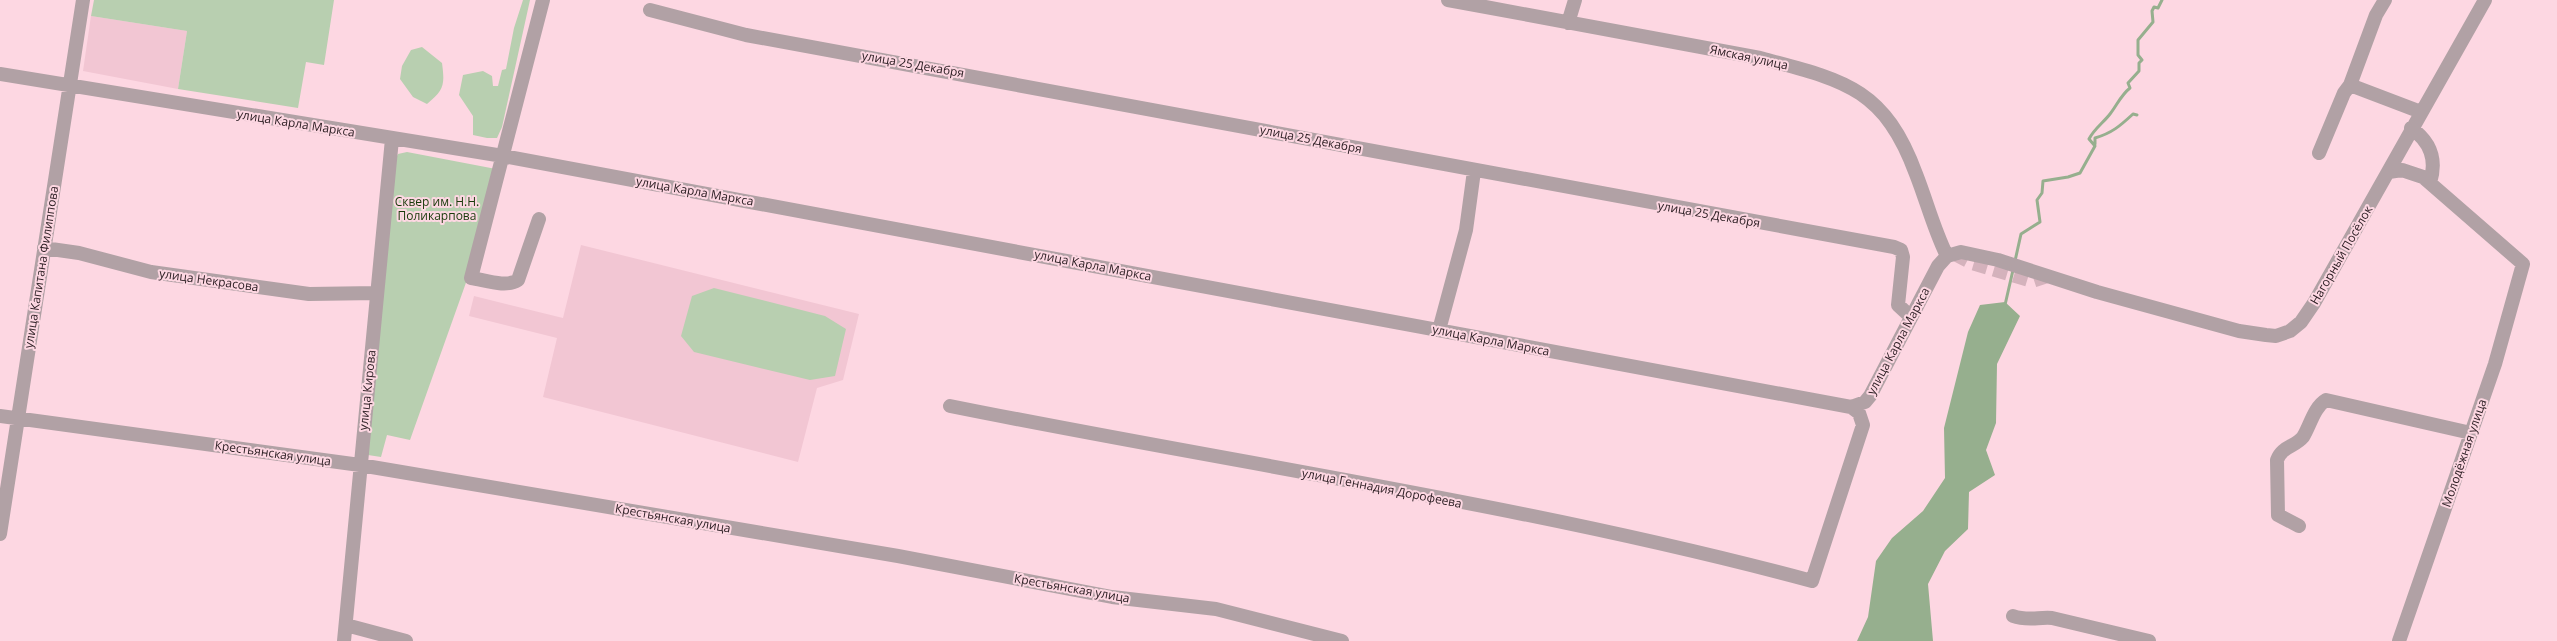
<svg xmlns="http://www.w3.org/2000/svg" width="2557" height="641" font-family="'Open Sans',sans-serif">
<style>
.built{fill:#f2c6d3}
.green{fill:#b8cfb0}
.water{fill:#96af8e}
.lines{fill:none;stroke-linecap:round;stroke-linejoin:round}
.stream{stroke:#96af8e;stroke-width:3}
.minor-tunnel{stroke:#d4b2bc;stroke-width:14;stroke-dasharray:14 7;stroke-linecap:butt}
.minor{stroke:#b1a1a5;stroke-width:14}
.labels{text-anchor:middle;dominant-baseline:central;stroke-width:4;stroke-linejoin:round;paint-order:stroke}
.street-label{font-size:12px;fill:#2e2025;stroke:#fdd7e2}
.park-label{font-size:12px;fill:#183a0a;stroke:#fdd7e2}
</style>
<rect width="100%" height="100%" fill="#fdd7e2"/>
<path class="built" d="M91,16L187,31L178,89L83,71Z
M581,245L859,314L843,380L817,388L798,462L543,397L557,338L469,316L474,296L563,318Z"/>
<path class="green" d="M94,0H334L324,65L306,62L298,108L178,89L187,31L91,16Z
M523,0H530L502,127L497,138H487L473,135V116L459,95L463,75L483,71L492,76L493,86H498L502,70L506,69L514,28Z
M422,47L442,63C445,85 444,90 427,104L413,97L400,79L402,66L411,50Z
M407,152L496,169L468,277L410,440L387,435L381,457L368,455L394,162L398,154Z
M714,288L825,316L846,329L835,376L810,380L694,352L681,336L692,296Z"/>
<path class="water" d="M2005,302L2020,316L1997,364L1996,423L1986,450L1995,475L1969,492L1968,529L1945,551L1928,584L1933,641H1857L1868,617L1876,561L1892,538L1923,511L1945,478L1944,428L1968,332L1980,305Z"/>
<g class="lines">
<path class="stream" d="M2095,144V138C2112,133 2120,126 2133,114L2137,115
M2015,261L2021,234L2040,222L2037,200L2042,193L2043,181L2068,177L2080,173L2095,146L2089,139C2094,129 2104,122 2110,114C2117,105 2121,95 2130,88L2128,83L2139,71V63L2142,60L2138,55V40L2153,22L2152,11L2154,7L2158,8L2162,0
M2005,305L2013,270"/>
<path class="minor-tunnel" d="M1955,254L1972,263L2032,281L2047,276"/>
<path class="minor" d="M1448,0L1760,58C1843,80 1884,87 1916,174C1927,202 1934,230 1947,256
M650,10L746,35L1894,247L1901,250L1903,257L1898,305L1911,317
M1568,23L1575,0
M0,74L503,156L1851,407L1865,402L1870,396L1938,266L1947,256L1961,252L1998,260L2097,292L2239,331L2266,335L2276,336L2290,331L2301,322L2314,303L2485,0
M2350,85L2376,15L2385,0
M2411,128C2431,142 2437,160 2430,183
M2319,153L2344,93L2350,85L2421,112
M2389,172L2402,170L2423,177L2523,264L2495,364L2399,641
M539,219L518,280C506,288 485,280 471,278L543,0
M44,248L79,253L151,272L309,294L377,293
M1439,330L1466,230L1474,171
M950,406C1237,464 1529,505 1812,581L1863,425L1859,413L1851,407
M0,416L360,465L898,556L1112,597L1216,609L1342,641
M2299,526L2278,515L2277,460C2282,446 2295,447 2303,437C2310,426 2314,407 2326,400L2471,433
M0,534L83,0
M2013,616C2027,621 2038,617 2052,618L2149,641
M346,625L406,641
M344,641L392,139"/>
</g>
<g class="labels">
<g class="street-label">
<text transform="translate(1749 57) rotate(12)">Ямская улица</text>
<text transform="translate(913 64) rotate(10)">улица 25 Декабря</text>
<text transform="translate(296 123) rotate(9)">улица Карла Маркса</text>
<text transform="translate(1311 139) rotate(11)">улица 25 Декабря</text>
<text transform="translate(695 191) rotate(10)">улица Карла Маркса</text>
<text transform="translate(1709 214) rotate(10)">улица 25 Декабря</text>
<text transform="translate(2341 255) rotate(-60)">Нагорный Посёлок</text>
<text transform="translate(1093 265) rotate(11)">улица Карла Маркса</text>
<text transform="translate(41 267) rotate(-81)">улица Капитана Филиппова</text>
<text transform="translate(209 280) rotate(8)">улица Некрасова</text>
<text transform="translate(1491 340) rotate(11)">улица Карла Маркса</text>
<text transform="translate(1898 341) rotate(-62)">улица Карла Маркса</text>
<text transform="translate(367 390) rotate(-84)">улица Кирова</text>
<text transform="translate(273 453) rotate(8)">Крестьянская улица</text>
<text transform="translate(2464 453) rotate(-71)">Молодёжная улица</text>
<text transform="translate(1382 488) rotate(11)">улица Геннадия Дорофеева</text>
<text transform="translate(673 518) rotate(10)">Крестьянская улица</text>
<text transform="translate(1072 588) rotate(10)">Крестьянская улица</text>
</g>
<g class="park-label">
<text x="437" y="201">Сквер им. Н.Н.<tspan x="437" dy="14">Поликарпова</tspan></text>
</g>
</g>
</svg>
